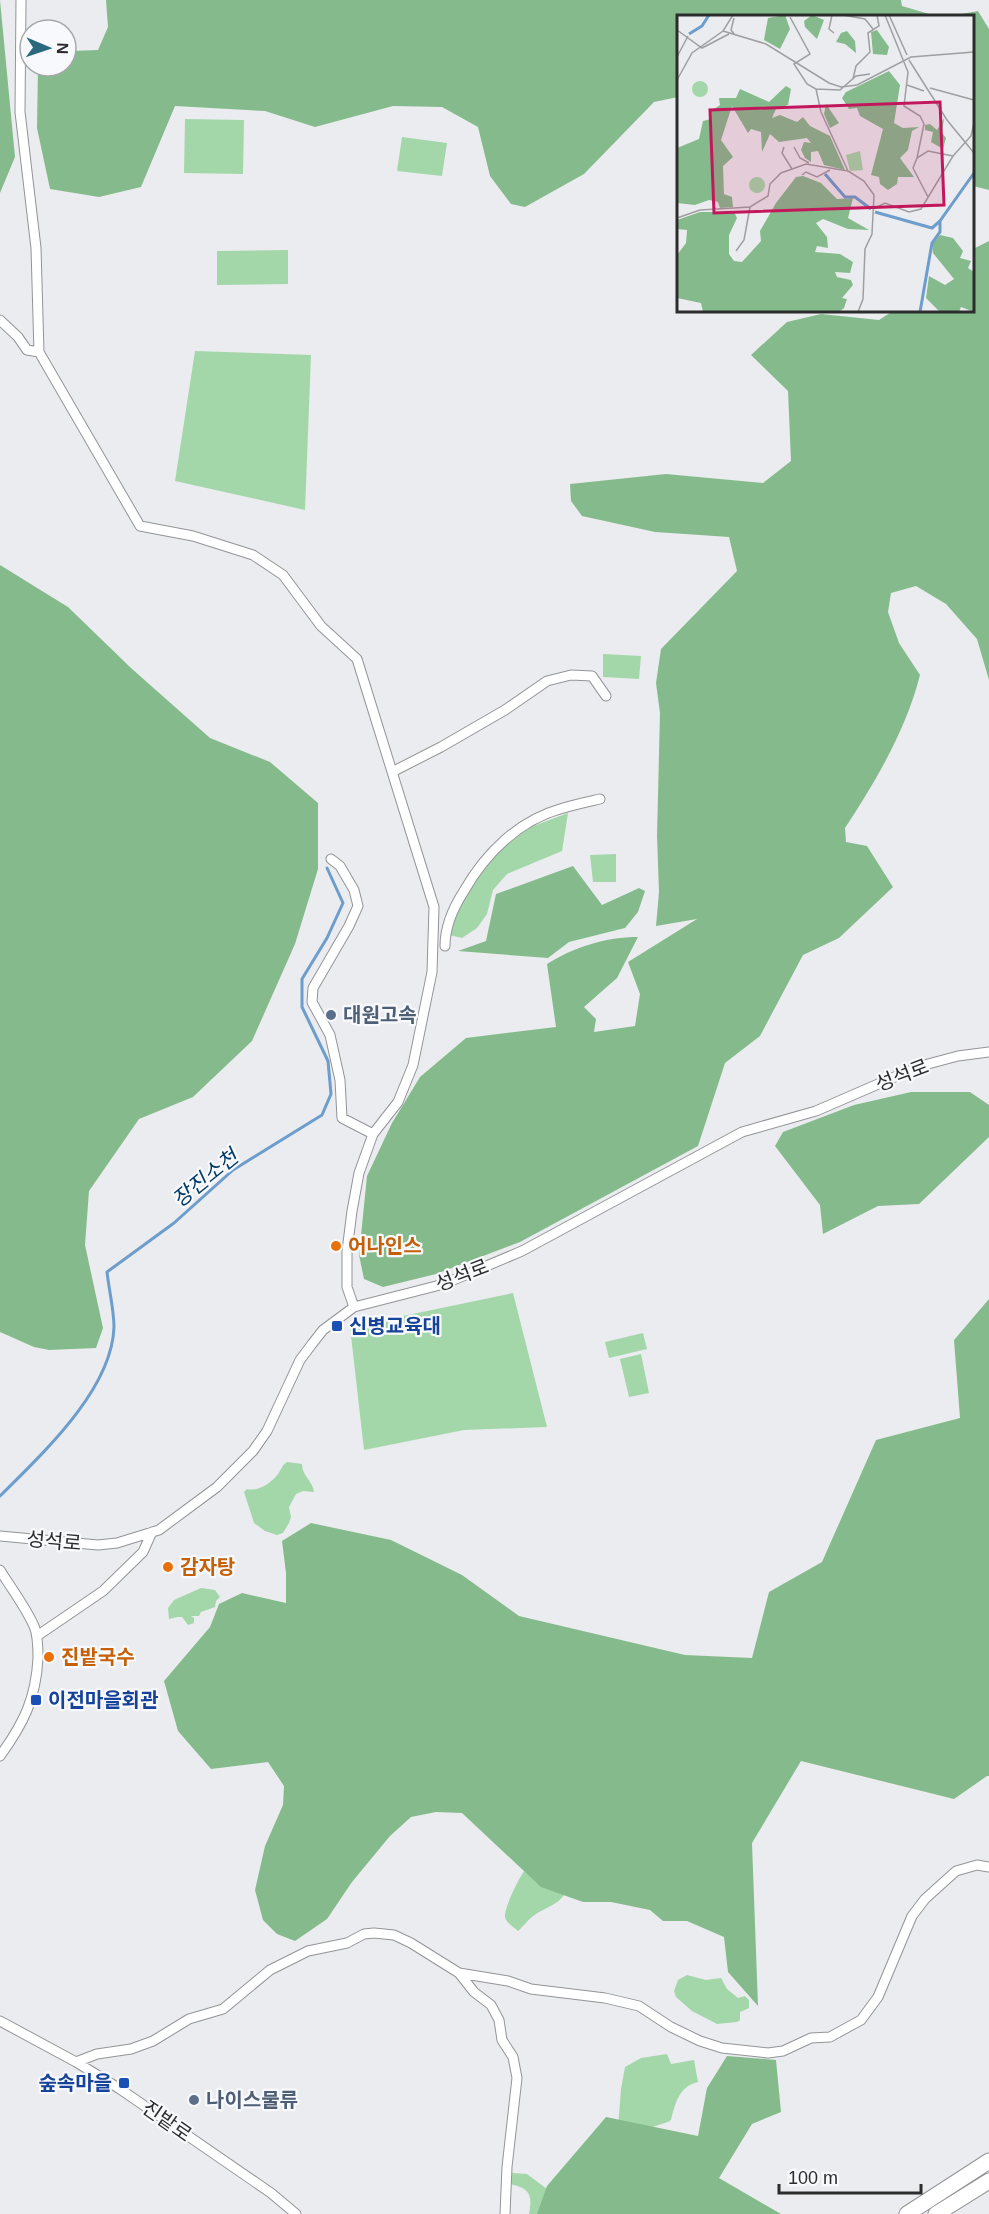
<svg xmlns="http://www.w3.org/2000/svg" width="989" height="2214" font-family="Arial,'Noto Sans KR',sans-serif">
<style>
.green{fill:#a3d7a9}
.forest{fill:#85bb8c}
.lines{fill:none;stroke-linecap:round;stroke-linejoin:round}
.stream{stroke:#6c9dcc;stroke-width:3}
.minor-casing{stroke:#939497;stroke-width:11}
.highway-casing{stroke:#939497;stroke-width:17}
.minor{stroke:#fff;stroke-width:9}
.highway{stroke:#fff;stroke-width:15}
.service-dot{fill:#5c6f8a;stroke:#f8f9fc;stroke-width:2}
.food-dot{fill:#e8710a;stroke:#f8f9fc;stroke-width:2}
.transit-dot{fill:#1a4fb4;stroke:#f8f9fc;stroke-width:2}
.labels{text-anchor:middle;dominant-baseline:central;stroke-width:4.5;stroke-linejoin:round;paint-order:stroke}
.service-label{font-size:20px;font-weight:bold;fill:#4e5e75;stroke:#f8f9fc;text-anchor:start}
.street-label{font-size:20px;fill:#2c2c2d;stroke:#f8f9fc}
.food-label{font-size:20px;font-weight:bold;fill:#c56008;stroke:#f8f9fc;text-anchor:start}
.transit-label{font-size:20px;font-weight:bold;fill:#164399;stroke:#f8f9fc;text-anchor:start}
.water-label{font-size:21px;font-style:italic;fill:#003b66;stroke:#f8f9fc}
.inset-river{fill:none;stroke:#6c9dcc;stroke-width:3}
.inset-road{fill:none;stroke:#9f9fa1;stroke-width:1.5}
.view{fill:#c2185b;fill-opacity:0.15;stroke:#c2185b;stroke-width:3}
.inset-edge{fill:none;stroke:#2c2c2d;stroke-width:3}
</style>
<rect width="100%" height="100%" fill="#ebecef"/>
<path class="green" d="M185,119L244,120L243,174L184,173Z
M402,137L447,143L442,176L397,171Z
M288,250V284L217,285V251Z
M195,351L311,355L305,510L175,481Z
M603,654L641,656L639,679L603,677Z
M568,813L562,851L507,874L493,890L487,914L477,928L462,938L445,934L469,883L503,847L531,827Z
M616,854V882H593L590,855Z
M513,1293L547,1427L464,1430L364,1450L350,1327Z
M643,1333L647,1349L609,1358L605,1342Z
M641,1354L649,1393L629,1397L620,1359Z
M287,1462L302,1464C302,1476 313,1481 314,1492L303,1491L296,1494L289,1507L291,1517L289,1523L283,1533L277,1535L265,1531L254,1523L244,1492L247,1489C258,1492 271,1483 278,1474C282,1469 281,1466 287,1462Z
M201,1588L215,1590L220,1597L216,1601L215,1607L201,1612L199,1616H191L194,1618V1623L188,1625L182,1617H177L169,1619L168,1608L174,1600Z
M526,1869L567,1890C560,1904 549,1906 536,1914C529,1918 524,1926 518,1931C514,1927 506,1923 505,1917C504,1908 520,1875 526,1869Z
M687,1975L706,1980L721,1978L727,1989L738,1998L745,1996L749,2000V2008L740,2012V2020L737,2022L717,2024L692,2011L676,1997L674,1991L678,1980Z
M667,2054L671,2064L694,2060L698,2082C679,2086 675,2104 671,2120L668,2122L643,2130L618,2128L621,2089L625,2067L641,2058Z
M510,2170L513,2173L527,2174L547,2189L546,2214H529C533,2194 529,2188 510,2184Z"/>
<path class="forest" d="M0,0L15,157L0,193Z
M106,0H901L902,6L936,16H678V97L654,102L584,174L525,207L511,204L490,176L478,127L442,107L393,106L315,127L265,111L175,106L141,187L99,197L50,189L37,128L38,66H66V53L71,51L98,50L108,27Z
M978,11L989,29V190L973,186L972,16H950Z
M989,241V680L977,639L946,604L916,586L891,593L888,612L899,643L920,675C906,730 876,781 845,828L846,842L867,846L893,887L839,938L803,955L760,1036L725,1063L698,1146L520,1242L436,1274L383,1287L364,1279L359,1255L367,1176L392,1123L420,1077L466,1038L556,1027L547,964C574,947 606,937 638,937L617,978L584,1007L596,1019L594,1032L635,1026L640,994L628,962L697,919L656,926L659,892L657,836L660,713L656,683L661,649L737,571L729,537L655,532L582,516L571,501L570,484L666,474L763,483L791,461L788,391L751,355L787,322L821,314L879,320L893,311L972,310L973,249Z
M0,565L68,607L131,668L210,738L270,762L318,803V869L295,944L252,1041L193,1097L139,1119L89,1191L85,1245L103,1328L96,1348L49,1350L34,1347L0,1332Z
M573,866L602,905L639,888L645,891L638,912L625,928L569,942L548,958L458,951L486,941L496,894Z
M911,1092H970L989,1105V1137L919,1204L878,1206L823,1234L820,1205L775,1146L783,1132L854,1105Z
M989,1299V1776H987L954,1799L801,1761L752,1843L758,2006L728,1972L724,1937L687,1921H663L650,1910L611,1902H583L541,1887L462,1813L436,1812L411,1817L390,1836L352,1882L327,1919L295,1941L277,1934L263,1920L255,1890L265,1846L283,1805L284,1786L268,1762L211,1769L178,1731L164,1681L210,1627L219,1604L242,1593L286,1603V1573L282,1541L311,1523L391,1540L462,1575L519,1616L685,1655L752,1658L769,1592L822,1562L876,1440L960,1418L954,1340Z
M727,2056L776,2060L781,2112L752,2124L719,2178L781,2214H537L547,2186L606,2117L698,2136L707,2088Z"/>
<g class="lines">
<path class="stream" d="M0,1496C42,1454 112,1390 114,1327C114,1310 109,1290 107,1272L174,1223L233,1170L322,1115L331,1094L328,1061L302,1007V979L327,938L343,903L327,868"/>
<g class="minor-casing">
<path id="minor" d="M21,0L20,112L36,248L39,352L140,526L193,536L253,555L283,575L321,626L357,659L434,907L432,972L413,1065L398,1102L373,1134L359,1173L352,1211L347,1251V1287L354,1307
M0,320L18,337L27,350L39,352
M392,772L441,747L505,710L547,681L571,675L592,676L606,696
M331,859L340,866L354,890L358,906L349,926L313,988L312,1002L330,1035L340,1080L342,1118L373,1134
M445,946C445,926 453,908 464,891C485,854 518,821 560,809C573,805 587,802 600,799
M0,1536L98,1545L117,1543L159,1530L217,1487L253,1451L267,1431L300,1360L312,1344L323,1330L354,1307L444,1284L522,1251L742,1132L816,1111L899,1075L928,1064L958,1056L989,1052
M0,1570C11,1588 25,1606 34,1626C38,1635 38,1648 38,1658C36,1698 24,1723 0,1756
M37,1636L103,1591L143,1552L152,1532
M459,1973L508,1981L531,1989L605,1998L639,2006L671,2027L700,2041L722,2048L768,2053L783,2051L811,2038L830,2037L861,2020L878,1997L912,1916L925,1899L956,1871L977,1865L989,1867
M0,2021L76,2062L120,2089L271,2193L296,2214
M76,2062L97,2054L131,2049L153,2041L189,2019L223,2009L270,1970L308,1951L347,1943L364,1934L374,1933L394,1935L411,1943L459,1973L474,1992L491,2005L499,2020L502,2040L513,2057L517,2078L507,2167L505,2214"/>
</g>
<g class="highway-casing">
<path id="highway" d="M907,2214L989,2161
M936,2214L989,2181"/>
</g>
<use href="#minor" class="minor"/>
<use href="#highway" class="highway"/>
</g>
<g class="service-dot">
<circle cx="331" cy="1015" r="6"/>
<circle cx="194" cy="2100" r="6"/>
</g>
<g class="food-dot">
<circle cx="336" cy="1246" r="6"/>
<circle cx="168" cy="1567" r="6"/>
<circle cx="49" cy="1657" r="6"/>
</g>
<g class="transit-dot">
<rect x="331" y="1320" width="12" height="12" rx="3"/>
<rect x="30" y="1694" width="12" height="12" rx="3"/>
<rect x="118" y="2077" width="12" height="12" rx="3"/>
</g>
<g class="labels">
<g class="service-label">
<text x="343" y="1015">대원고속</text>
<text x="206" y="2100">나이스물류</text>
</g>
<g class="street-label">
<text transform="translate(902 1075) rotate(-21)">성석로</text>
<text transform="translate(462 1275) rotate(-21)">성석로</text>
<text transform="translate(54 1541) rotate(5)">성석로</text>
<text transform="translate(167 2121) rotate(35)">진밭로</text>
</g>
<g class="food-label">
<text x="348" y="1246">어나인스</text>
<text x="180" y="1567">감자탕</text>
<text x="61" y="1657">진밭국수</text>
</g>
<g class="transit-label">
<text x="349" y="1326">신병교육대</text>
<text x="48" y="1700">이전마을회관</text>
<text x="112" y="2083" text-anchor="end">숲속마을</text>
</g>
<g class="water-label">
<text transform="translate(205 1178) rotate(-39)">장진소천</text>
</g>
</g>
<g transform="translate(677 15)">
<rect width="297" height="297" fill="#ebecef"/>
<path d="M15 74a8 8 0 1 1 16 0a8 8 0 1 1-16 0ZM183,136L186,155L173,156L169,140ZM72 170a8 8 0 1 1 16 0a8 8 0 1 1-16 0Z" fill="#a3d7a9"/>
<path d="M108,0L113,14L103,34L87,25L88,19L91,3ZM135,0L147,5L140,24L128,12L127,6ZM200,15L212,32L210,40L196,39L194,17ZM170,16L178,26L179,38L168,29L159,27L164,18ZM212,56L223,70L217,108L226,113L242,112L235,116L231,135L223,143L237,162H221L220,169L211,175L203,169L202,162L194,160L206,114L183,101L180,93L172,94L165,83L169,77ZM109,71L114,74L111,90L99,94L95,103L103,100L120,107L126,102L133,111L153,121L168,155L147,150L141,136L134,137V147L128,143L124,135L127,127L134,128L130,123L102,127L93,119L85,137L84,117L74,114L71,118L55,91L44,125L56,142L46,151L47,179L55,182L56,192L43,193L41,187L32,185L18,190L0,188V133L22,124L26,106L34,104V96L43,90L42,83H59L63,74L92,87ZM149,89L162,108L153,113L147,99ZM267,103L265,118L269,123L266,134L254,127L256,117L248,115V110L253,109L260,115ZM126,161L144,168L160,184L176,183L171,203L192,215L171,214L146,204L139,208L150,222L151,233L140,231L138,237L163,239L176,247L173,258L158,257L160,262L174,265L176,270L165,283L170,284L167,293L162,297H26L24,288L0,283V240L9,228L10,215L0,214V205L23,197H57L60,203L52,220V239L57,246L65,247L84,226L83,216L99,188L119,162ZM263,220L276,223L286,236L283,243L294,246L291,253L297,257V297L284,292L282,297H263L249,283L252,261L268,270L277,264L256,238L255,229Z" fill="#85bb8c"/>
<path class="inset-river" d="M12,19L25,11L32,0M148,159L168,182H178L194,194M198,197L255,213L263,206M243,297L255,228L263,217V206L297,158"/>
<path class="inset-road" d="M155,0L152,14L157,18M166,0L188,4L196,14M208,0L231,57L227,91L243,101L247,109L240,143M212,0L230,40M113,2L133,39L117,49L130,69L139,74L144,97L171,156L187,166L197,180L195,219L188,234L186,284L181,297M57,3L54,15L58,20M0,15L25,33L52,19M46,16L89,29L152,68L164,72L180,70L234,42L297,37M0,42L11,21M232,45L270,105L297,138M176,64L179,51L193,37L191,18L202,11L200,0M0,65L15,38L46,16L56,0M230,70L247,76M253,73L297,85M139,74L163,75L179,61L193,59M107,132L105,138L115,154M117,132L123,143L132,148M125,160L129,157L140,162L153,155M251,182L236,153L240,143L251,136L276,141M196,194L208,188L232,197L244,194L276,141L294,121L297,108M0,203L23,195L73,192L91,181L93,169L104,158L129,149L171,156M59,236L67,225L73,192"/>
<path class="view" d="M263,87L267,190L37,198L33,95Z"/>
<rect width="297" height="297" class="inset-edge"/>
</g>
<g transform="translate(48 48) rotate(92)"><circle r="28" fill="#f8f9fc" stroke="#a6a7a9" stroke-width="1.5"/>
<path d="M0-4.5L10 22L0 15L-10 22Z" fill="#2a687e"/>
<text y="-9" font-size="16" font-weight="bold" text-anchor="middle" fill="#2c2c2d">N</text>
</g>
<path d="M779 2184v9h142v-9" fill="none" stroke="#2c2c2d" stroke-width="3"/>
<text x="788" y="2184" font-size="18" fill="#2c2c2d" stroke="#f8f9fc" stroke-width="4.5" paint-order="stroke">100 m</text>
</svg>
